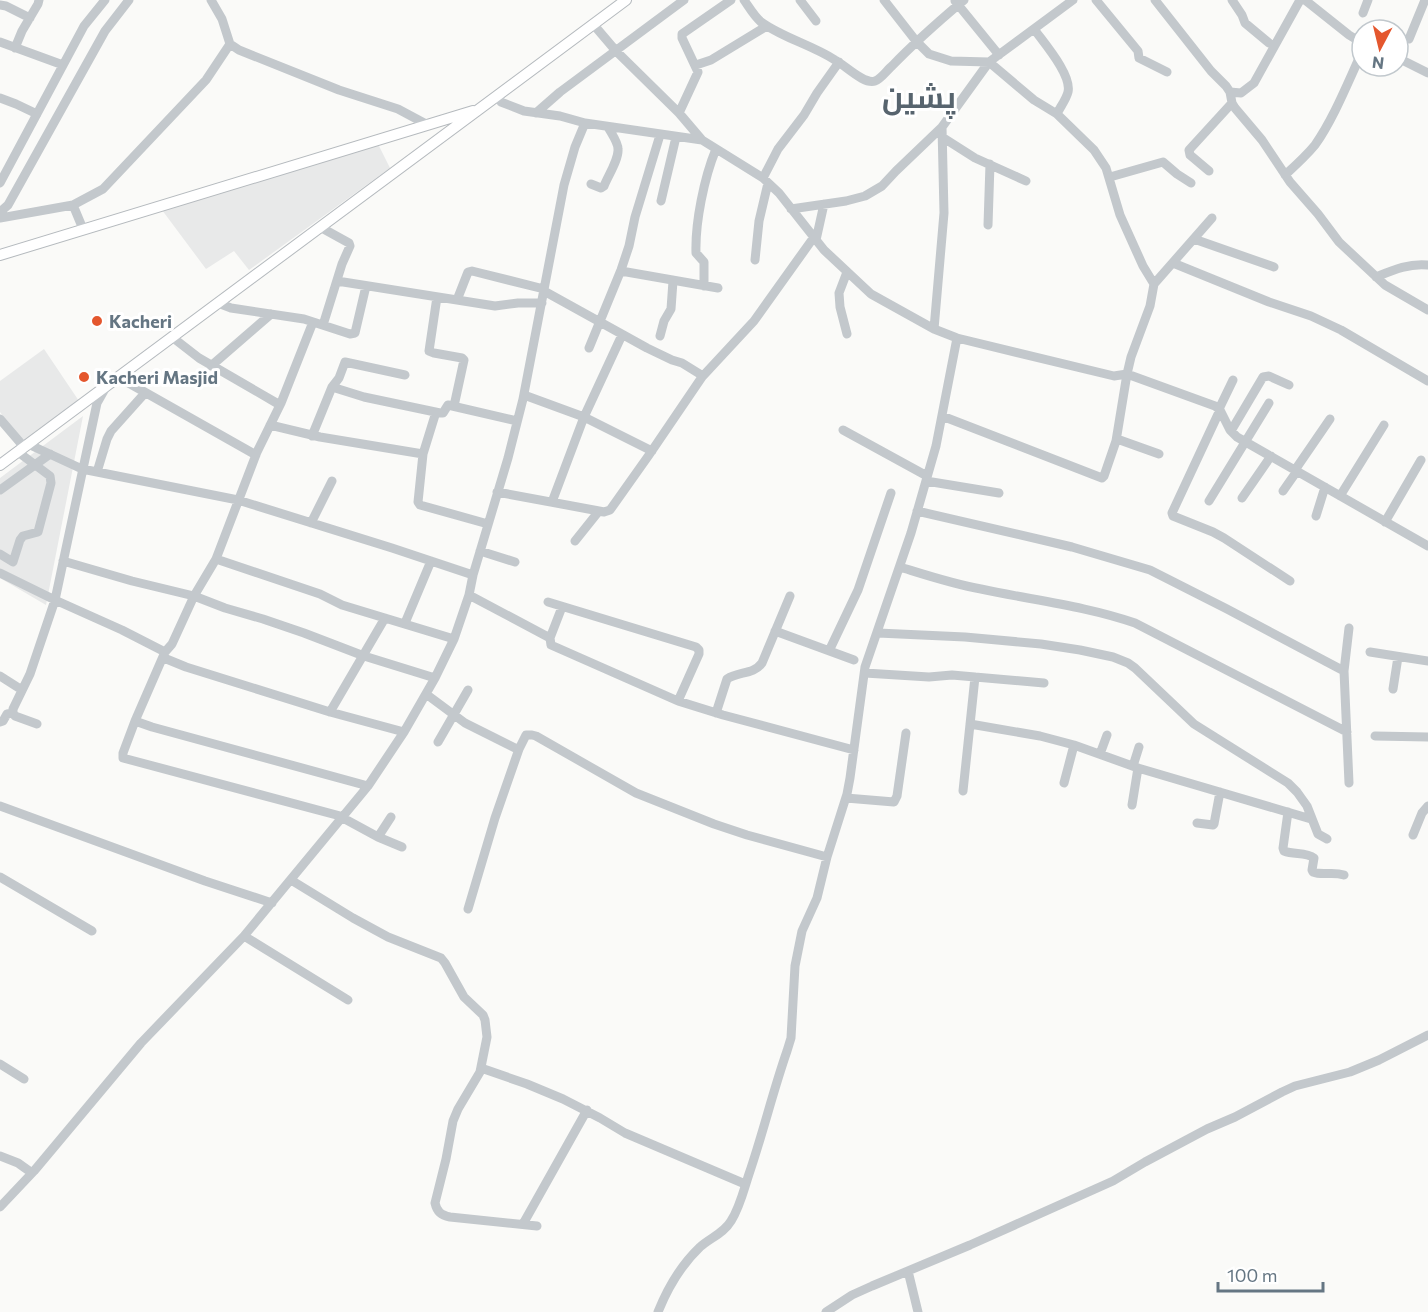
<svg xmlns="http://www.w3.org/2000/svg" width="1428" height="1312" font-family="Commissioner,Cairo,sans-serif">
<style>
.built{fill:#e8e9e9}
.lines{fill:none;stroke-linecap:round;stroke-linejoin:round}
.major-casing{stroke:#b5babe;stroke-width:12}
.minor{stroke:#c3c8cc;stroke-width:9}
.major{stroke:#fff;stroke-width:10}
.poi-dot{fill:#e4572e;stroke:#fff;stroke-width:2}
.labels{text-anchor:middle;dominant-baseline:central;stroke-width:6;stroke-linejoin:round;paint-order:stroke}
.poi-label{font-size:18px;font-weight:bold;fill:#657683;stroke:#fff;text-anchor:start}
.town-label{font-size:30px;font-weight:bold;fill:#57646e;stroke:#fff}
</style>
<rect width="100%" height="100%" fill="#fafaf8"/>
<path class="built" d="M377,142L390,168L249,270L234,251L206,269L162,210Z
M44,349L79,401L22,442L0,412V381Z
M83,416L46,605L0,578V478Z"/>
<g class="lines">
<g class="major-casing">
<path id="major" d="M0,255L473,111
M0,465L626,0"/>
</g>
<path class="minor" d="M211,0L222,19L230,44L239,50L339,90L398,109L426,124
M744,0C749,7 754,16 761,22C783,38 812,45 835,60C845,65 864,85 875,81C881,79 887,70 892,66C915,42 939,21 964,0
M800,0L816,21
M884,0L916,41L929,54L951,61L989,62L1034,100L1057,114L1094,150L1106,168L1120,215L1143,266L1154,284L1150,306L1131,357L1127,374L1116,441L1104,476L1102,478L942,416
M1096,0L1138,51L1139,58L1167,72
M1155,0L1211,71L1226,86L1230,92L1232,103L1235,108L1262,140L1290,182L1318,214L1339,242L1385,285L1428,310
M1232,0L1242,15L1245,23L1269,43
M1305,0L1349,35L1362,43
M955,1L999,55
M0,5L6,6L30,18
M1363,13L1368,0
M593,24L616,51L679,113L702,140
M1034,29C1044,43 1072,75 1068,92C1066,100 1060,107 1057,114
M1409,39L1425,0
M0,42L63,65
M15,48L22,31L38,4L39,0
M1398,58L1428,73
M696,65L711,60L767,26
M1230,92L1241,93L1254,83L1300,0
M0,98L16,104L37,114
M536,113L560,92L684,0
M679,113L698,72L682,38V34L731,0
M585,123L702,140L763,178L779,193L824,250L871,294L934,329L957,338L1114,376L1127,374L1215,406L1220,410L1230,430L1237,437L1428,546
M942,137L975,158L1026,181
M1209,171L1190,155L1189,150L1232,103
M1285,175C1296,165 1306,156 1315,145C1334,118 1348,82 1362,52
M1110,177L1163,162L1177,174L1191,183
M763,178L778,149L804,115L817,93L839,62
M0,183L84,26L105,0
M591,184L601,188L604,186C608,176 619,159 618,149C618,142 611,133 608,127
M661,201L676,137
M73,205L83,229
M791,209L846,201L865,196L882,186L896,171L942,127
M0,212L8,205L105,31L129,0
M0,218L73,205L103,189L206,80L230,44
M988,225L990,164
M320,227L349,243L350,246L342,264L323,325
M1194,239L1274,267
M816,240L824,204
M755,260L759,221L768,183
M1173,263L1269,302L1311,316L1341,330L1428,381
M621,271L718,288
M847,272L839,293L840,307L847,334
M1376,277C1393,270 1409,263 1428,265
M337,281L495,306L518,303H542
M1154,284L1212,218
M704,286V262L696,253C695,223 704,178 716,149
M544,291L647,348L672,360L682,363L703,376
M437,297L429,351L434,353L462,358L464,360L454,406
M457,300L468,272L472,271L544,289
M218,303L231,308L304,319L350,334L355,333L366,286
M934,329L944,213L942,127L989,62L1073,0
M660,336L664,321L671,309L673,281
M172,337L199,358L280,405
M589,348L621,270L629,246L635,217L660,135
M211,366L271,314
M118,377L256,455
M106,387L97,403L55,600L122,630L165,652L135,721L152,727L368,786
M332,387L364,397L440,413H443L448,405L517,421
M524,395L584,417L652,451
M1219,409L1233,380
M1220,410L1172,513L1173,516L1213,532L1224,538L1290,581
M436,412L423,454L418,502L420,505L488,524
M0,419L24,447
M270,425L320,437L423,454
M843,430L927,476
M1231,431L1263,377L1269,376L1289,385
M312,436L332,387L339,378L345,362L405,375
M1117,439L1159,454
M28,444L82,469L238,500L392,548L473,575
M1295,470L1330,419
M97,472L107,439L111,431L145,393
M926,481L999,493
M0,490L50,454
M1283,491L1297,471
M497,492L599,511L604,512L610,510L649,455L702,377L754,321L814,237
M1340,496L1384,425
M1242,498L1271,456
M1209,501L1269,403
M552,502L584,417L622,335
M917,511L1072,547L1150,570L1227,609L1344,671
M1316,516L1325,487
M1385,522L1421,460
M311,523L332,481
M575,541L599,511
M480,551L515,562
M0,554L13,562L20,540L23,536L38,532L51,483L50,476L18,452
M216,559L320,594L342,605L454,639
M63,561L132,581L194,596L225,608L263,619L304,633L364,656L435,678
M900,567C926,575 953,584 981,589C1032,600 1086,606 1135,623L1347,732
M0,573L55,600L30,674L13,709V713L15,716L37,724
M469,595L550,638L551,645L678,701L723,715L854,750
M548,602L696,647L699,650V654L678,701
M405,623L431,561
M775,631L854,660
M878,633L965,637L1041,644L1080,650L1113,657L1128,663L1135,668L1194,724L1288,783L1297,792L1307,806L1318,834L1327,839
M550,638L562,607
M829,651L858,590L891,493
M165,652L172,644L194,596L216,559L257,452L281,403L313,322
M1370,652L1428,661
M164,658L186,667L330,712L404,732
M865,673L929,677L952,675L1044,683
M0,676L22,690
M1393,689L1398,657
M426,694L465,723L515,748L519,749L526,735H532L536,736L636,793L714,824L747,835L827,857
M330,712L385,618
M716,713L727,679C739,671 753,675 762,663L790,596
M135,721L123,753V758L344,817
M0,722L3,721L7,714L13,713
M970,724L1040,736L1074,745L1138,768L1311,819
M1375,736L1428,737
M438,742L468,690
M1100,754L1107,735
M1133,766L1139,747
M1064,783L1074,745
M1349,783L1344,671L1349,628
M963,791L975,677
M846,798L894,802L897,796L906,733
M1132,805L1138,768
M0,806L205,881L272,903
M1288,812L1283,848L1284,851C1294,855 1306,852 1314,858L1312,870L1313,872C1323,876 1332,871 1344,875
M343,818L378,837L402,847
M1197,823L1213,825L1214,824L1220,792
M1413,835L1422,813L1428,806
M378,837L391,817
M0,877L92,931
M291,880L353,918L388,937L441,958L445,963L464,997L483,1015L485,1020L487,1037L480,1072L458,1109L453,1121L446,1159L435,1203C437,1212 441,1215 450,1217L537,1226
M468,909L495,818L519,749
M244,936L348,1000
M0,1064L24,1079
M481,1068L527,1084L563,1099L600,1118L625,1133L745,1184
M0,1156L18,1163L32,1173
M0,1207L34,1171L141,1043L244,936L368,786L404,732L435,678L454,639L469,595L473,575L508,458L523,399L564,185L575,147L585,123L560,116L524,111L501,102L498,95
M523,1224L587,1110
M908,1271L918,1312
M658,1312C668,1287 680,1266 700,1247C710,1238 724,1233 731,1221C740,1207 744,1189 749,1174C763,1133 773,1091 787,1051L791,1038L795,966L802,931L817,898L827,857L847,794L850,778L865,667L911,533L936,446L957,338
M826,1312L852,1295L872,1286L970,1245L1113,1181L1145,1162L1207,1129L1235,1117L1282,1092L1295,1086L1350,1072L1379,1060L1428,1035"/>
<use href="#major" class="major"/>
</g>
<g class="poi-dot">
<circle cx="97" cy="321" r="6"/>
<circle cx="84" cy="377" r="6"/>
</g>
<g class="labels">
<g class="poi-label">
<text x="109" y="321">Kacheri</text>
<text x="96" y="377">Kacheri Masjid</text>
</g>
<g class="town-label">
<text x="919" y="95">پشین</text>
</g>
</g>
<g transform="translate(1380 48) rotate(187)"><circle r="28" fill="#ffffff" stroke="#c1c8cd" stroke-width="1.5"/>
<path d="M0-4.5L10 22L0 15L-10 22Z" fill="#e4572e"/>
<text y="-9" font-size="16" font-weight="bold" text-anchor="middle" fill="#657683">N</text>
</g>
<path d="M1218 1282v9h105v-9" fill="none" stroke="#657683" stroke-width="3"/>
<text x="1227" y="1282" font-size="18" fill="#657683" stroke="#ffffff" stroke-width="4.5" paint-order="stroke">100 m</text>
</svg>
